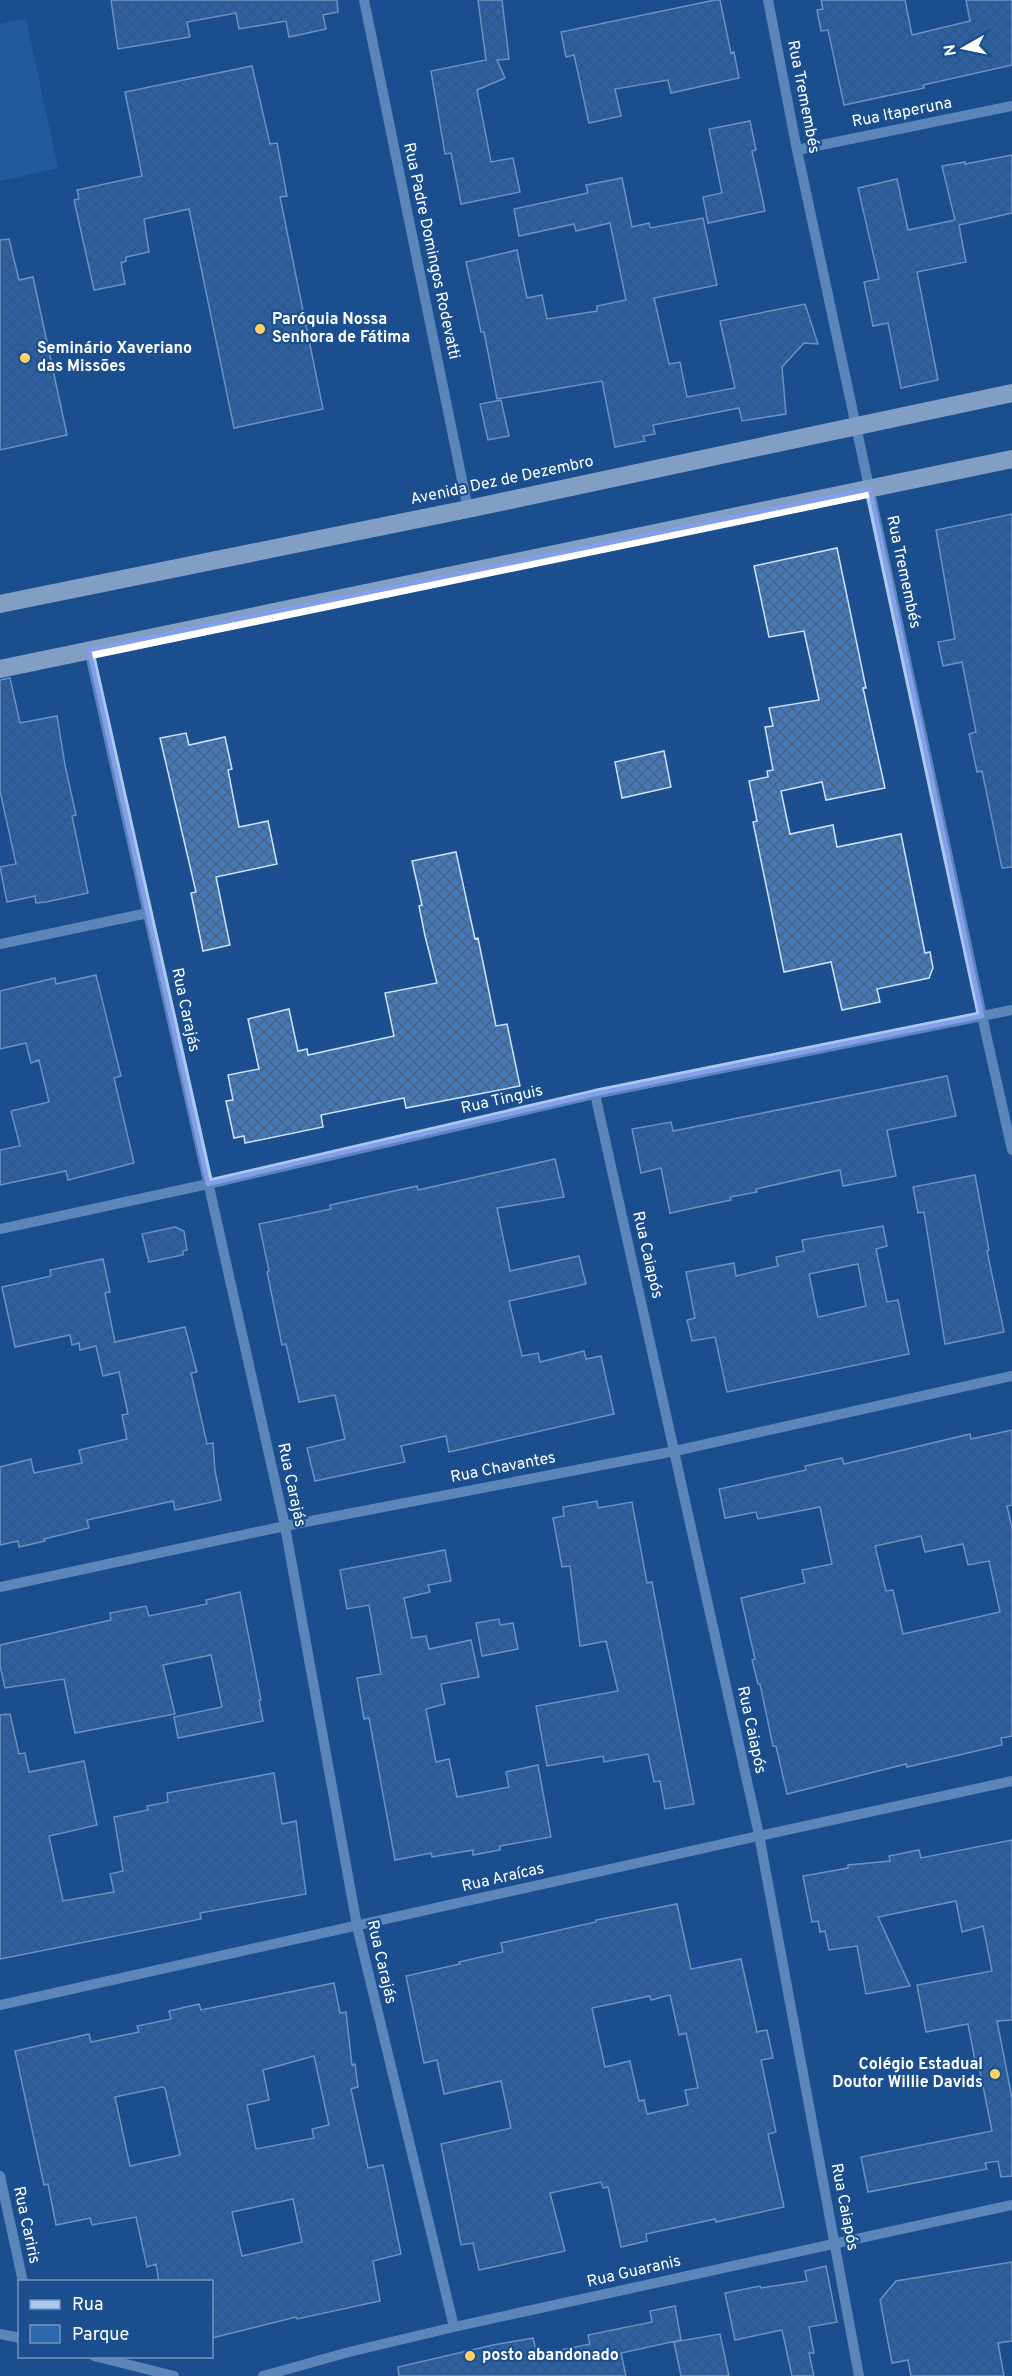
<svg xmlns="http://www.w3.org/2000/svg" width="1012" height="2376" font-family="Overpass,sans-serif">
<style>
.green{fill:#2e69ad}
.building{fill:url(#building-cross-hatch);stroke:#cfe3fa;stroke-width:1.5;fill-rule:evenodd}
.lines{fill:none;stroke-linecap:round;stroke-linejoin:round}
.minor{stroke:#a9c9ee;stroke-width:10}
.highway{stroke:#fff;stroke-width:18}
.marked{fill:none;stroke:#839eea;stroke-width:4.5;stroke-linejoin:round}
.poi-dot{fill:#ffd166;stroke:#1b4f8f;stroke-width:2}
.labels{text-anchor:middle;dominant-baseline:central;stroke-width:4.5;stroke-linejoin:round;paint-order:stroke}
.street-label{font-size:16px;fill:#fff;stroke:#1b4f8f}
.poi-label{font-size:16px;font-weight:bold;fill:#fff;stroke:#1b4f8f;text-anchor:start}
</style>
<defs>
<pattern id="building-cross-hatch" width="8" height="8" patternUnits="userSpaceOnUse" patternTransform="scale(1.5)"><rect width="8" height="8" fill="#4478b7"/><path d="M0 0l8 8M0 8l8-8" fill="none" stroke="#486282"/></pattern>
</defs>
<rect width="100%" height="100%" fill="#1b4f8f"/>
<path class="green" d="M26,19L58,168L0,181V24Z"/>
<path class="building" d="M111,0H337L338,12L323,15L326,29L289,37L286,21L239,29L236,13L187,22L190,37L118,49Z
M478,0H502L509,59L497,60L505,78L477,90L491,162L513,158L520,192L461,204L451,153L445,154L431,71L486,60Z
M715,0H720L731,53L734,52L739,78L671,93L668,80L615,89L621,116L589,123L574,55L566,57L561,32Z
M821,0H905L912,35L970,21L966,0H1012V65L923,85L924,88L844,105L828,30L821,31L817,10L823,9Z
M252,66L270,144L277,143L287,196L280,197L323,409L234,428L189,209L144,219L149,252L126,257V261L121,263L125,284L94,290L74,200L79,199L77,190L142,176L125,92Z
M750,121L756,150L752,151L765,211L708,223L703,197L722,193L709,129Z
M1012,155V213L959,225L966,262L917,272L938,380L901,388L888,323L873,326L864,282L879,279L858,188L897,179L908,230L955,220L942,166L965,162V164Z
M622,178L632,227L649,223L650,228L703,218L717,285L654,298L669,364L680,362L687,397L735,388L720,321L805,304L818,344L804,343L782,367L786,414L742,421L739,408L653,425L655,434L643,436L645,441L615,447L602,381L497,399L484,332H481L466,262L517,250L527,298L542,295L547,319L597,311V306L626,300L610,223L576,231L574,224L519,236L514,209L588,193L586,185Z
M9,239L19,280L33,277L67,435L0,450V240Z
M501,400L509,436L488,440L480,404Z
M1012,514V867L1002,868L982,771L977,772L969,734L976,732L962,662L943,666L938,642L955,639L936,530Z
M837,548L866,688H863L885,788L826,800L822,782L781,791L790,834L833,825L837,847L901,834L925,953L930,952L933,968L929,978L877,989L880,1002L842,1010L831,962L784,972L753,822L757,821L749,781L768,777L767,771L773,770L765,727L773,726L769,708L819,700L804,631L769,637L754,566Z
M10,678L20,723L57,716L65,765L76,815L72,816L88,893L46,902L36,903L35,896L7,902L0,867L16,864L0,791V680Z
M186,733L189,745L225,737L232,769L228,770L239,827L268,821L277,864L216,877L230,945L203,951L191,893L196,892L160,738Z
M664,751L671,787L622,798L615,762Z
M456,852L475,939L478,938L496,1026L507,1024L520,1086L406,1108L404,1098L321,1115L323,1127L245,1143L244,1136L234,1138L226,1101L233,1100L228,1075L259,1069L248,1019L289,1009L298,1051L307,1049L308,1055L394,1036L385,993L437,983L425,936L419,906L422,905L412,861Z
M96,975L121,1076L114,1078L134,1163L68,1180L66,1171L0,1185V1150L20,1146L11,1111L49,1102L39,1060L31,1063L26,1043L0,1049V991L55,978L56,984Z
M947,1076L956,1116L887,1130L896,1176L843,1186L840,1170L756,1189L757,1192L730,1197L731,1200L670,1213L661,1168L641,1173L632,1129L671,1122L673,1131Z
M555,1159L564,1197L497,1208L510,1271L579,1256L586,1284L509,1301L522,1356L538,1353L540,1362L584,1351L586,1359L601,1356L614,1414L449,1452L446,1436L401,1446L405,1462L315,1481L307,1448L345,1439L335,1395L299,1402L286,1344L282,1345L267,1272L269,1271L259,1224L331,1209L330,1205L417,1186L418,1190Z
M975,1175L989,1250L987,1251L1004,1332L945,1344L924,1212L918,1213L913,1187Z
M883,1226L887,1246L876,1249L887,1302L898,1300L909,1354L727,1392L715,1337L692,1341L687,1320L695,1318L686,1272L734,1263L736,1276L778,1266L776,1257L804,1251L802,1240ZM858,1264L866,1306L818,1317L809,1274Z
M175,1227L184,1231L187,1250L183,1251V1255L149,1262L142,1234Z
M103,1259L110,1292L105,1293L115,1342L185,1327L197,1372L191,1373L207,1444L213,1443L215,1471L221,1500L175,1510L173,1501L87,1520L89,1528L44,1539L45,1541L19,1547L18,1541L0,1545V1467L31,1459L34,1473L82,1463L79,1450L127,1439L122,1415L128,1414L119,1372L103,1376L96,1346L80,1350L79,1343L72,1345L70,1335L15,1347L2,1287L51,1276L50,1270Z
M1012,1430V1505L1007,1506L1012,1528V1736L1001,1738L1002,1745L907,1767L906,1764L787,1794L776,1746H773L760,1684H758L752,1660L755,1659L741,1598L805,1583L802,1570L832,1564L820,1507L758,1519L756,1512L725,1518L719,1489L806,1470L805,1466L842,1458L844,1464L970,1434L971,1439ZM921,1536L925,1552L963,1544L968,1565L989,1561L1000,1612L903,1634L893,1590L886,1591L875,1546Z
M597,1501L598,1508L632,1502L647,1583L652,1582L694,1804L665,1809L660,1781L654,1782L648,1754L604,1762L603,1756L547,1766L536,1706L618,1691L606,1641L580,1646L570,1566L562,1567L553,1518L564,1516L563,1507Z
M445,1550L451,1581L428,1585L430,1592L404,1598L412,1638L426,1636L429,1649L471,1640L479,1677L441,1684L445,1704L426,1709L436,1762L449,1759L457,1797L509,1787L506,1772L538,1765L551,1837L500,1846V1850L473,1855V1850L432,1857L431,1853L395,1860L369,1718L364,1719L357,1678L381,1674L369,1605L347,1609L340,1570Z
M240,1592L261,1700H259L263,1721L178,1738L174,1717L222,1707L211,1655L163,1665L175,1714L75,1733L64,1679L5,1688L0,1665V1645L111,1620L110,1613L146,1606L149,1616L207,1604L206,1600Z
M499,1619L500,1625L513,1623L518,1649L482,1656L476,1623Z
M10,1714L19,1754L25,1753L29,1772L84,1761L97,1825L49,1836L63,1901L114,1892L110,1874L123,1871L114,1817L148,1810L147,1806L168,1802L167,1793L274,1773L282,1824L296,1821L306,1894L200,1913L201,1919L0,1959V1715Z
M1012,1840V2020L997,2021L1012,2098V2176L1001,2177L998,2161L985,2163L987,2169L868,2192L861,2157L992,2131L979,2066H976L968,2024L926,2032L917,1985L992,1971L983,1926L962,1932L956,1901L878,1917L910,1986L866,1994L857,1946L829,1950L825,1931L820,1932L818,1921L812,1922L803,1876L848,1868V1865L890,1861L889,1856L919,1850L921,1858Z
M677,1904L691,1969L741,1959L757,2032L767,2030L773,2058L761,2060L776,2132L768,2134L784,2207L716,2222L715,2219L646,2234L647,2241L621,2247L608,2187L603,2188L601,2182L550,2193L565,2251L479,2270L473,2243L461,2245L441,2144L511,2128L501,2081L444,2094L437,2060L424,2063L406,1976L460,1964L459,1962L503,1952L501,1943L596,1922V1920ZM670,1995L679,2035L686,2033L698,2088L685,2090L688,2105L647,2114L644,2100L639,2101L630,2061L605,2067L592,2008L650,1996L651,2000Z
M334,1983L340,2013L346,2012L352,2065L355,2064L358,2087L351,2089L368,2168L383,2165L401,2254L373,2261L380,2301L297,2319L296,2317L212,2338V2282H159L156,2264L147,2267L136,2217L92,2225L90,2218L56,2225L48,2184L44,2185L15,2051L89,2034L91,2042L139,2032L137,2026L171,2019L169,2011L199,2004L201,2010ZM314,2056L329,2125L312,2129L314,2138L256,2149L247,2105L269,2100L263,2070ZM162,2087L165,2088L180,2155L130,2166L115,2097ZM293,2199L302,2242L242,2256L232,2212Z
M1012,2262V2341L998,2343L1004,2376H911L908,2360L892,2363L880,2300L896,2281Z
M826,2266L837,2322L809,2327L814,2353H809L814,2376H792L782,2330L735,2340L725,2293L760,2286L761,2288L807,2281L805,2271Z
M675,2306L681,2340L621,2353L626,2376H399L398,2367L493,2345L533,2338L537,2355L590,2344L588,2335L652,2322L650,2311Z
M720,2334L729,2376H681L674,2342Z"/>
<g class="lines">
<path class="minor" d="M364,0L468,509
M768,0L797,150L982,1016L1012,1150
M797,150L1012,106
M89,650L285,1526L357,1926L454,2327
M0,944L148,913
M595,1094L759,1835L859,2376
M0,1229L208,1184L595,1094L1012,1010
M0,1587L285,1526L675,1451L1012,1376
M0,2005C337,1931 674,1853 1012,1781
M0,2176L23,2282
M0,2334L20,2338
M94,2356L174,2376
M263,2376L349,2352L454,2327L1012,2205"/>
<path class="highway" d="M0,604L468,509L1012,393
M0,669L1012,459"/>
</g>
<path d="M0 0H1012V2376H0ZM870,489L982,1016L595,1094L208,1184L89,650Z" fill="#1b4f8f" fill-opacity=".55" fill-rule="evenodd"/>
<path class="marked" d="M870,489L982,1016L595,1094L208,1184L89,650Z"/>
<g class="poi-dot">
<circle cx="260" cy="329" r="6"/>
<circle cx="25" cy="358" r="6"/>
<circle cx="995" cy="2074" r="6"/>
<circle cx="470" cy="2356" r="6"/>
</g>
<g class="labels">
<g class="street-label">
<text transform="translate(803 97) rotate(79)">Rua Tremembés</text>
<text transform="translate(902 113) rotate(-11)">Rua Itaperuna</text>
<text transform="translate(431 251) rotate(78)">Rua Padre Domingos Rodevatti</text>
<text transform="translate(502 481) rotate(-12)">Avenida Dez de Dezembro</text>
<text transform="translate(903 572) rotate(78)">Rua Tremembés</text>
<text transform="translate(185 1010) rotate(78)">Rua Carajás</text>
<text transform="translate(502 1100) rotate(-13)">Rua Tinguis</text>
<text transform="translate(647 1255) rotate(77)">Rua Caiapós</text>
<text transform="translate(503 1468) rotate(-11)">Rua Chavantes</text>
<text transform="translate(291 1485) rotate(78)">Rua Carajás</text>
<text transform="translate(751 1730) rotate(78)">Rua Caiapós</text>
<text transform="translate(503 1878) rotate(-13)">Rua Araícas</text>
<text transform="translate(381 1962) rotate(77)">Rua Carajás</text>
<text transform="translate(844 2207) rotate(79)">Rua Caiapós</text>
<text transform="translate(26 2225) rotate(78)">Rua Cariris</text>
<text transform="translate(634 2272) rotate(-13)">Rua Guaranis</text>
</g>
<g class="poi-label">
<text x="272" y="320">Paróquia Nossa<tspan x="272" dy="18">Senhora de Fátima</tspan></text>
<text x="37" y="349">Seminário Xaveriano<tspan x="37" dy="18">das Missões</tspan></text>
<text x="983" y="2065" text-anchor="end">Colégio Estadual<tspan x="983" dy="18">Doutor Willie Davids</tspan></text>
<text x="482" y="2356">posto abandonado</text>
</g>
</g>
<rect x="18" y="2280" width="195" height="78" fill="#1b4f8f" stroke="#7695bc" stroke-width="1.5"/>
<rect x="30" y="2300" width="30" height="9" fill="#a9c9ee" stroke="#7695bc" stroke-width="1.5"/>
<text x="72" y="2310" font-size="18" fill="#ffffff">Rua</text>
<rect x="30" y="2325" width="30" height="18" fill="#2e69ad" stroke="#7695bc" stroke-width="1.5"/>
<text x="72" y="2340" font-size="18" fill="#ffffff">Parque</text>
<g transform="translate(964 48) rotate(261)" stroke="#1b4f8f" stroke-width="4.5" paint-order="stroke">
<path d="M0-4.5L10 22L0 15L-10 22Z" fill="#ffffff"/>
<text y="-9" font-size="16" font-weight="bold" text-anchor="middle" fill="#ffffff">N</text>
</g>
</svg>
